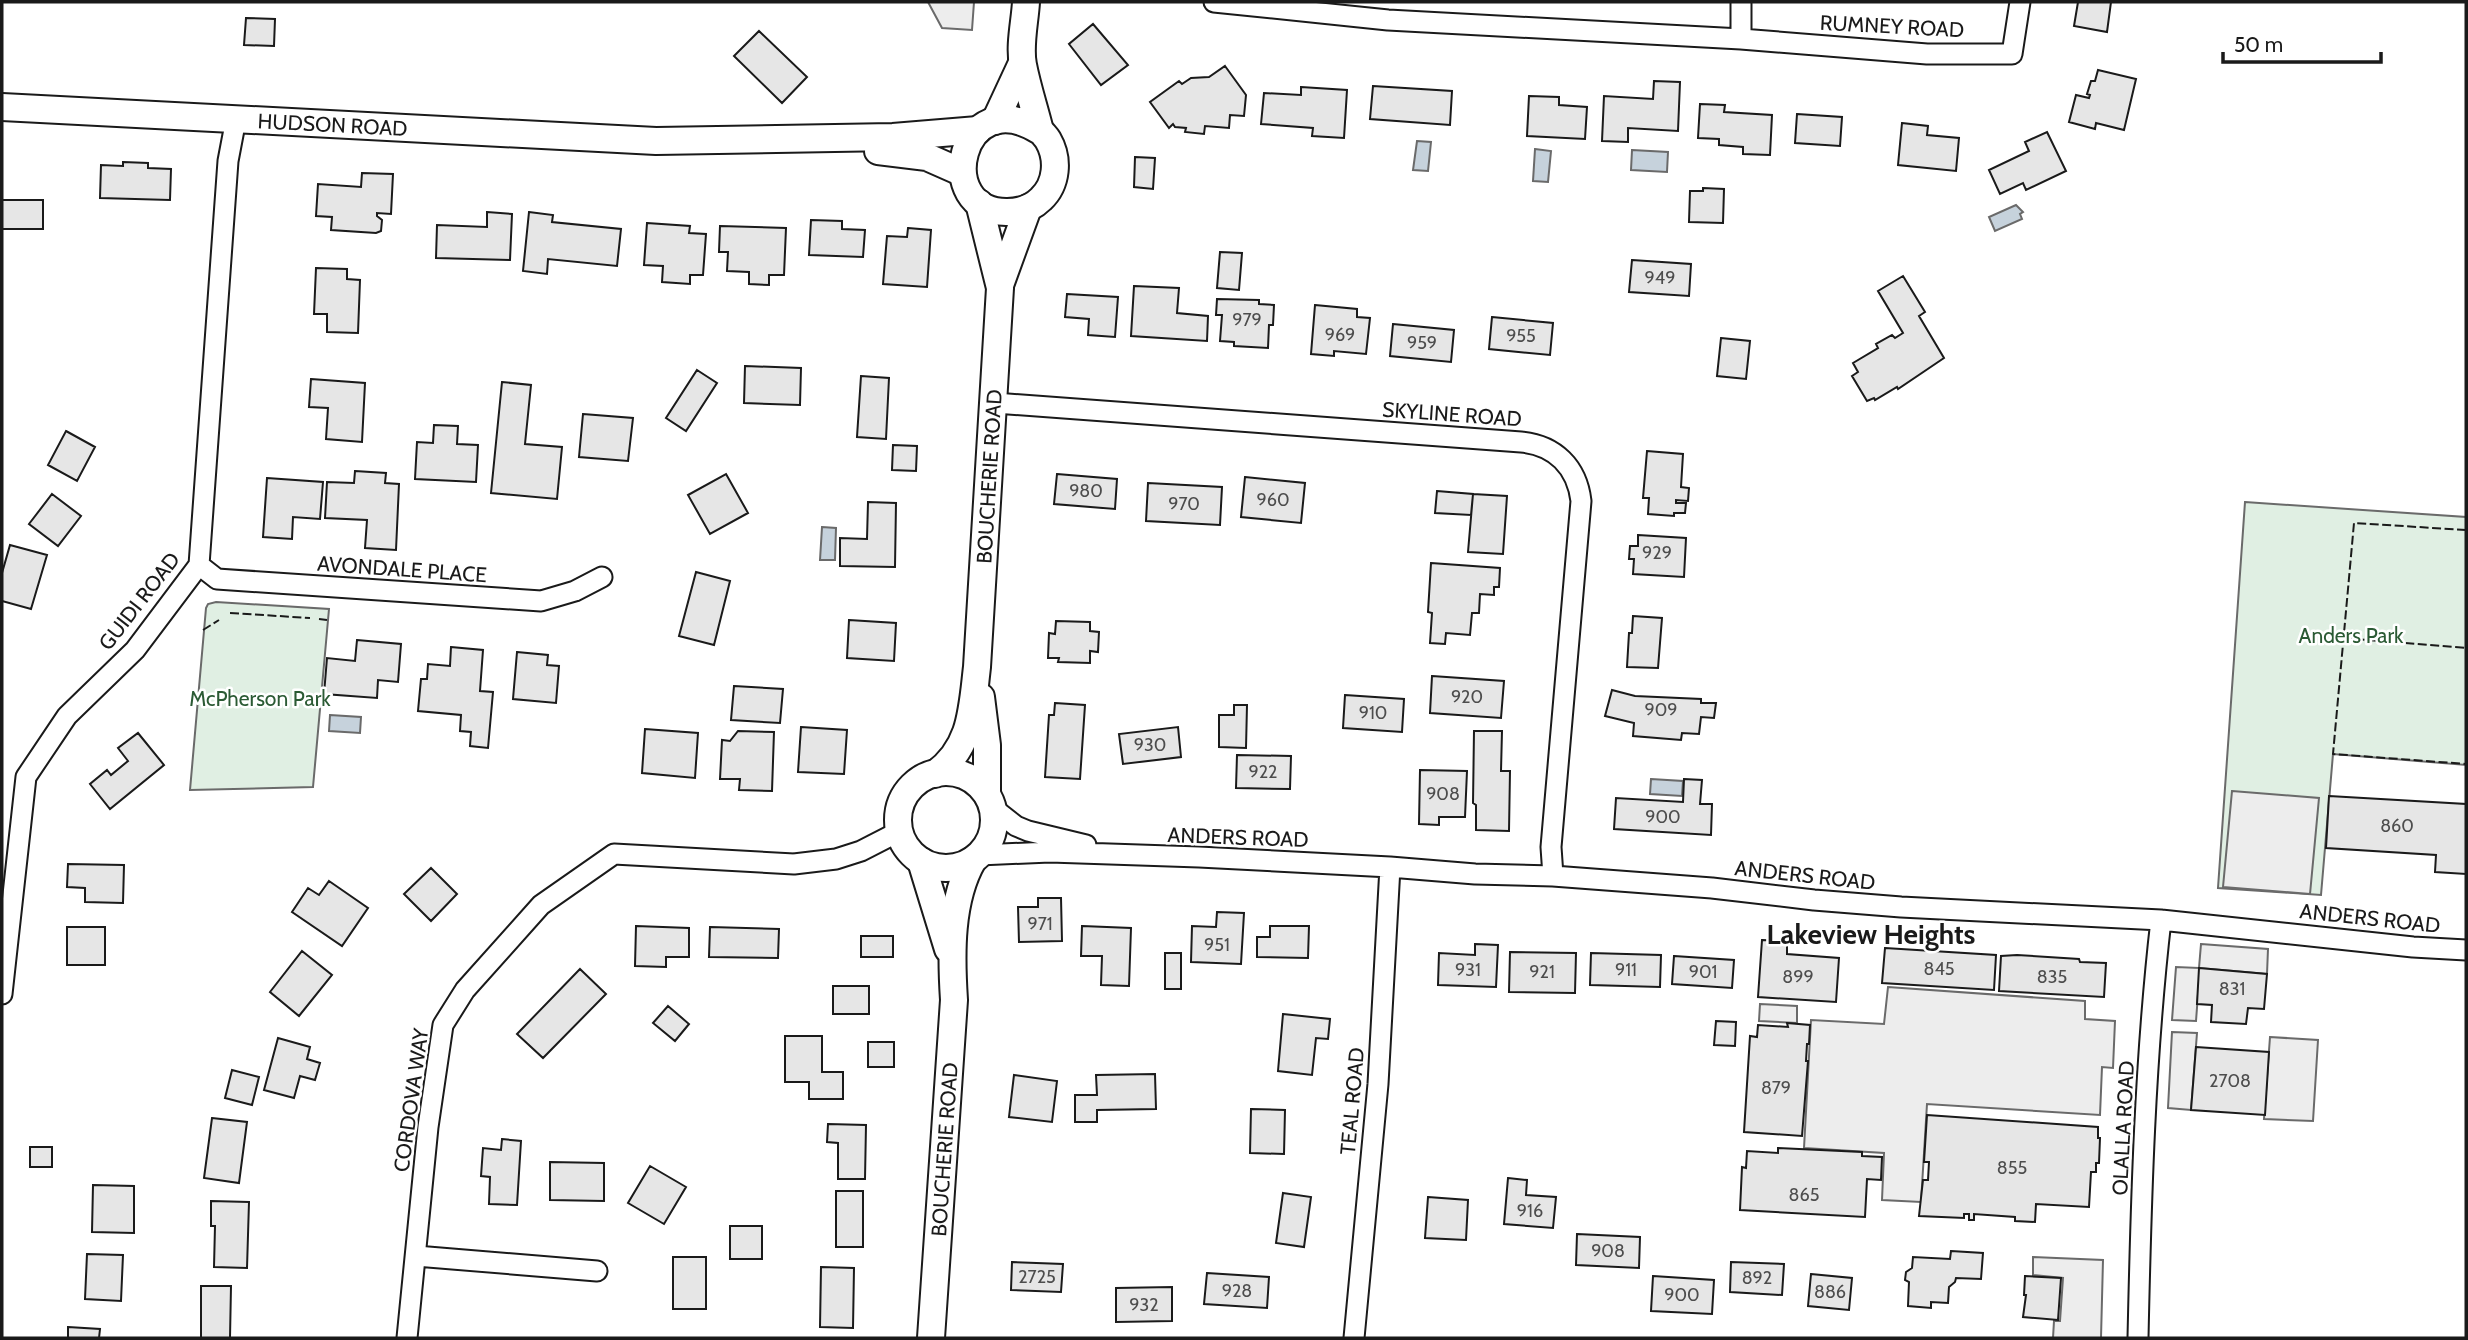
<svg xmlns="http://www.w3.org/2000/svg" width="2468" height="1340" font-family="Cabin,sans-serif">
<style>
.green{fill:#e0efe3;stroke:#6a6a6a;stroke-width:2}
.parking{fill:#ededed;stroke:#6a6a6a;stroke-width:2}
.water{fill:#c6d2dc;stroke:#6a6a6a;stroke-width:2}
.building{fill:#e6e6e6;stroke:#1a1a1a;stroke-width:2}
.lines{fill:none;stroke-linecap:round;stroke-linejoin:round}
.street-casing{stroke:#1a1a1a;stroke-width:23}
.secondary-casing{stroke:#1a1a1a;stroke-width:30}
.street{stroke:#fff;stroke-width:19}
.secondary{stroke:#fff;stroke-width:26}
.fence{stroke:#1a1a1a;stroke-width:2;stroke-dasharray:9 3.5;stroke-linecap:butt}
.labels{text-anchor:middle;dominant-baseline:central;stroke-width:5;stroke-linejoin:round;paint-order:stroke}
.number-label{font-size:18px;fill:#4d4d4d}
.street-label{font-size:21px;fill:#1a1a1a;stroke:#fff}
.park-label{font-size:21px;fill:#2b5a34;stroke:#fff}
.district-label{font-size:28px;font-weight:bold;fill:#1a1a1a;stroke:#fff}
</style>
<rect width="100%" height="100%" fill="#fff"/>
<path class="green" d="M2245,502L2466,517V765L2333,754L2321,895L2218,888Z
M216,602L329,609L313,787L190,790L206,608L208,604Z"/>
<path class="parking" d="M928,2H974L972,30L942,28Z
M2232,791L2319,798L2310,894L2223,887Z
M2201,944L2268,949L2267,974L2200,968L2196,1021L2172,1020L2176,967L2199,968Z
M1888,987L2085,1001V1019L2115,1021L2113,1068L2102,1067L2100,1115L1927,1104L1921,1202L1882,1200L1884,1153L1804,1148L1811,1020L1884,1024Z
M1760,1004L1797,1006V1023L1759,1021Z
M2172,1032L2197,1033L2191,1110L2168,1108Z
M2270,1037L2318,1040L2313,1121L2264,1119Z
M2033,1257L2103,1260L2101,1338H2053L2054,1321H2060L2063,1278L2033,1275Z"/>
<path class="water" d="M1417,141L1431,142L1428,171L1413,170Z
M1535,149L1551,151L1548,182L1533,181Z
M1632,150L1668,152L1667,172L1631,170Z
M2016,205L2023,212L2020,214L2022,219L1995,231L1989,217Z
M822,527L836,528L835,560H820Z
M330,715L361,717L360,733L329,731Z
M1651,779L1683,781L1682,796L1650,794Z"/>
<path class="building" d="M2078,2H2111L2107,32L2074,26Z
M246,18L275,19L274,46L244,45Z
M1093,24L1128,65L1101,85L1069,44Z
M759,31L807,77L782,103L734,56Z
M1225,66L1246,95L1244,116L1230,115L1229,128L1205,126L1204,134L1185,132L1186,128L1175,127L1173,124L1169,128L1150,102L1179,81L1182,84L1191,78L1209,77Z
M2098,70L2136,79L2124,130L2096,123L2095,129L2069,122L2076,95L2089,98L2090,95L2087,94L2091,81H2095Z
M1654,81L1680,82L1678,131L1628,128V142L1602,141L1604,96L1653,99Z
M1373,86L1452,91L1450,125L1370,119Z
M1301,87L1347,90L1344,138L1312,136L1313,128L1261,124L1264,93L1301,95Z
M1529,96L1559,97V105L1587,107L1585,139L1527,136Z
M1700,104L1725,105L1724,112L1772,115L1770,155L1743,154V147L1719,145V139L1698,138Z
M1797,114L1842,117L1840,146L1795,143Z
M1902,123L1928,126L1927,135L1959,138L1956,171L1898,165Z
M2047,132L2066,171L2026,190L2023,183L2000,194L1989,170L2029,151L2025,142Z
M1135,157L1155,158L1153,189L1134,187Z
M123,162L148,163V168L171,169L170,200L100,198L101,165L123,166Z
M362,173L393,174L391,214L377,213V216L382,220L381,231L376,233L331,230L332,217L316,216L318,184L361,187Z
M1703,188L1724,189L1723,223L1689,222L1690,191H1703Z
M2,200H43V229H2Z
M487,212L512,214L510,260L436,258L437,225L487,227Z
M529,212L553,215L552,222L621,229L617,266L548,259L547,274L523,271Z
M811,220L842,221V229L865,230L863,257L809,255Z
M647,223L690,226L689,233L706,234L703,275H690V284L662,282L663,266L644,265Z
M720,226L786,228L784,275H769V285L749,284V272L727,271L728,252H719Z
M908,228L931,230L927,287L883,284L887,236L907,237Z
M1220,252L1242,253L1239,290L1217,288Z
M1632,260L1691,264L1689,296L1629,292Z
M316,268L347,269V279L360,280L358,333L327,332V314H314Z
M1903,276L1925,312L1919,316L1944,358L1898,389L1897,387L1875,400L1874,398L1867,401L1852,376L1858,372L1853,363L1878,348L1876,344L1892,335L1895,338L1903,333L1878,291Z
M1134,286L1179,288L1177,313L1208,316L1207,341L1131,336Z
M1067,294L1118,297L1115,337L1088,335L1089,319L1065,317Z
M1217,299L1259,300V304L1274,305L1273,325H1269L1268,348L1234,346V342L1220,341L1222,315H1216Z
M1315,305L1357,309V317L1370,318L1366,354L1334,351V356L1311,354Z
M1492,317L1553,323L1550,355L1489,349Z
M1393,324L1454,330L1451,362L1390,356Z
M1721,338L1750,341L1746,379L1717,376Z
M745,366L801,368L800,405L744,403Z
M697,370L717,383L686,431L666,418Z
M861,376L889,378L886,439L857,437Z
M311,379L365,383L362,442L326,439L328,408L309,407Z
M502,382L531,385L525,444L562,447L557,499L491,493Z
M583,414L633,418L628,461L579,457Z
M434,425L458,426L457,444L478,445L476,482L415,479L417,442L433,443Z
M66,431L95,447L77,481L48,465Z
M893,445L917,446L916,471L892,470Z
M1647,451L1683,454L1681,487L1689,488L1688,501L1676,500V503H1686L1685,513H1674V516L1648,514L1649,498H1643Z
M355,471L386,473L385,483L399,484L396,550L365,548L367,520L325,518L327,482L354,483Z
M726,474L748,513L710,534L688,495Z
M1057,474L1117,479L1115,509L1054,504Z
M1245,477L1305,483L1301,523L1241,517Z
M267,478L323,482L320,519L293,517L292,539L263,537Z
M1148,483L1222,487L1220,525L1146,521Z
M1437,491L1473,494L1471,515L1435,513Z
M52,494L81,516L58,546L29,524Z
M1473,494L1507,496L1503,554L1468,552Z
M868,502L896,503L895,567L840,566V538L867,539Z
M1638,535L1686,538L1684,577L1633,574L1634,559H1629L1630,546H1638Z
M10,545L47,555L31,609L2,601V573Z
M1431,563L1500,568L1499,587H1494V595L1480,594L1479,613H1472L1470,635L1446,633L1445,644L1430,643L1432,613L1428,612Z
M696,572L730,581L714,645L679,636Z
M1633,616L1662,618L1658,668L1627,667L1629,633H1632Z
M849,620L896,623L894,661L847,658Z
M1056,621L1090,622V631L1099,632L1098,652L1090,651V663L1058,662L1059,658H1048L1049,633L1055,634Z
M357,640L401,644L398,682L378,680L377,698L324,694L327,658L355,661Z
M451,647L483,650L480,691L493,692L488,748L470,746L471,732L460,731L461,715L418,711L421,679H427L428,664L450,666Z
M517,652L548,655L547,665L559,666L556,703L513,699Z
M1432,676L1504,681L1501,718L1430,713Z
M734,686L783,689L780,723L731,720Z
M1612,690L1635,696L1701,699V703H1716L1714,718L1701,717L1699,734L1682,733L1681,740L1633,736L1634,723L1605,716Z
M1345,695L1404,699L1402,732L1343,728Z
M1055,703L1085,705L1080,779L1045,777L1049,715H1054Z
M1234,705H1247L1246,748L1219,747V715H1234Z
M801,727L847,730L844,774L798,772Z
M1178,727L1181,757L1123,764L1119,734Z
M645,729L698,733L695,778L642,773Z
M738,731L774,732L772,791L739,790L740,779H720L722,740L730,741Z
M1474,731H1502L1501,771H1510L1509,831L1476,830V805L1473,803Z
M138,733L164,765L110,809L90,784L107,770L111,775L128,761L118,748Z
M1237,755L1291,756L1290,789L1236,788Z
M1420,770L1467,771L1465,817H1439V825L1419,824Z
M1684,779L1702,780L1700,804H1712L1711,835L1614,829L1616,798L1683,802Z
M2329,796L2466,804V874L2435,872L2436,855L2326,848Z
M68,864L124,865L123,903L85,902V888L67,887Z
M431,868L457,894L431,921L404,894Z
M329,881L368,908L342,946L292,912L308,888L319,895Z
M1038,898H1061L1062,941L1019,942L1018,907H1038Z
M1217,912L1244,913L1241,964L1191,962L1192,926L1216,927Z
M636,926L689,928V957H666V967L635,966Z
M1082,926L1131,928L1129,986L1101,985L1102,956H1081Z
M1270,926H1309L1308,958L1257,957V937H1270Z
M67,927H105V965H67Z
M710,927L779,929L778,958L709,957Z
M861,936H893V957H861Z
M1762,940L1787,941V954L1839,958L1836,1002L1758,997Z
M1475,944L1498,945L1496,987L1438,985L1439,953L1475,955Z
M1885,948L1996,955L1994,990L1882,983Z
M302,951L332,975L299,1016L270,992Z
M1510,952L1576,953L1575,993L1509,992Z
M1165,953H1181V989H1165Z
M1591,953L1661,955L1660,987L1590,985Z
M2017,955L2079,959L2080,962L2106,963L2104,997L1999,991L2001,956Z
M1674,956L1734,960L1732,988L1672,984Z
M2199,968L2267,974L2264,1009L2248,1008L2246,1024L2211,1022L2212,1005L2197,1004Z
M580,969L606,994L543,1058L517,1034Z
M833,986H869V1014H833Z
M668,1006L689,1024L675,1041L653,1023Z
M1283,1014L1330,1019L1328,1039L1316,1038L1312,1075L1278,1071Z
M1716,1021L1736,1022L1735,1046L1714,1045Z
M1787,1023L1810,1025L1809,1044H1807L1806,1061H1808L1802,1136L1744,1132L1750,1036L1757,1037L1758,1025L1788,1027Z
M785,1036H822V1072H843V1099H809V1082H785Z
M278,1038L310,1047L307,1059L320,1063L315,1080L300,1076L294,1098L264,1090Z
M868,1042H894V1067H868Z
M2196,1047L2269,1052L2265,1115L2191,1110Z
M232,1070L259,1077L252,1105L225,1098Z
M1155,1074L1156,1109L1097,1110V1122H1075V1095H1097L1096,1075Z
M1014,1075L1057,1081L1052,1122L1009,1117Z
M1251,1109L1285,1110L1284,1154L1250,1153Z
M1927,1115L2098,1127V1138H2100L2099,1163H2096V1172H2091L2089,1207L2036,1204L2035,1222L2015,1221V1217L1974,1214V1220H1969V1214H1964V1218L1919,1216L1923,1180H1928L1929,1162H1924Z
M212,1118L247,1122L239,1183L204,1178Z
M828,1124L866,1125L865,1179H838V1143L827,1142Z
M502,1139L521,1141L517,1205L489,1204L490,1177L481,1176L483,1148L501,1150Z
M30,1147H52V1167H30Z
M1778,1148L1862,1152V1156L1882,1157L1881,1180L1867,1179L1865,1217L1740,1210L1742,1167L1746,1168L1747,1151L1778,1153Z
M550,1162L604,1163V1201L550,1200Z
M650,1166L686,1187L664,1224L628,1203Z
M1508,1178L1527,1180L1526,1195L1556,1197L1553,1228L1504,1224Z
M93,1185L134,1186V1233L92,1232Z
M836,1191H863V1247H836Z
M1283,1193L1311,1197L1304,1247L1276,1243Z
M1428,1197L1468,1200L1466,1240L1425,1238Z
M211,1201L249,1202L247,1268L214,1267L215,1226H211Z
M730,1226H762V1259H730Z
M1577,1234L1640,1237L1639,1268L1576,1265Z
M1951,1251L1983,1253L1981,1279L1956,1278L1955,1282L1949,1287L1948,1303L1931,1302V1308L1908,1306L1909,1282L1905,1280L1906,1272L1912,1268L1913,1257L1950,1259Z
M87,1254L123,1255L121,1301L85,1299Z
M673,1257H706V1309H673Z
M1012,1262L1063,1264L1061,1292L1011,1290Z
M1731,1262L1784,1264L1782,1295L1730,1292Z
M821,1267L854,1268L853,1328L820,1327Z
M1207,1273L1269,1277L1267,1308L1204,1304Z
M1811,1274L1852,1278L1849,1310L1808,1306Z
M1653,1276L1714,1280L1712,1314L1651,1311Z
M2025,1276L2061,1278L2058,1320L2023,1317L2026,1295H2024Z
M201,1286H231L230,1338H201Z
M1172,1287V1321L1116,1322V1288Z
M68,1327L100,1329L99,1338H68Z"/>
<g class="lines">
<g class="street-casing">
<path id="street" d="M1214,2L1388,20L1741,39L1927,54H2012L2020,2
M1741,2V39
M995,403L1521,442C1555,445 1577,467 1581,501L1551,847L1553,876
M199,565L217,579L541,601L575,591L602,577
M993,808L1016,826L1028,831L1086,845
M979,855L1050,852L1199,857L1390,867L1475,874L1553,876L1712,888L1814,900L1901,907L2161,920L2413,947L2466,950
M2,994L26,777L67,716L135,650L199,565L228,161L236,119
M416,1256L597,1271
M407,1338L428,1127L443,1025L465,990L541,905L614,854L794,864L836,859L861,851L900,831
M1354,1338L1378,1084L1390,867
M2138,1338C2141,1199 2145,1058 2161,920"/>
</g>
<g class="secondary-casing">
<g id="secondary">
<path d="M1026,2C1025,21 1019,46 1023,65C1027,86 1034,107 1039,127C1041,133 1045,135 1048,140C1059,159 1057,184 1041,199C1032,208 1020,212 1007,212C932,213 959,80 1040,131"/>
<path id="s1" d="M2,107L656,141L893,137L978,130"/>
<path d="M995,121L1022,63"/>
<path d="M878,151L927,157L961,172"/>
<path d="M1000,285L1028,208"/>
<path d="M981,697L987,745V794"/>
<circle cx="946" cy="820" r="48"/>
<path id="s2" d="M935,774C972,747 972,709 977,667L1000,288L979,203"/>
<path d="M921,861L948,949"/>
<path id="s3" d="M931,1338L954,1000C951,954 950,900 973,860"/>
</g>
</g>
<use href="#street" class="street"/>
<use href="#secondary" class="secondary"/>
<path class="fence" d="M2466,530L2354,523L2333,754L2466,764
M230,613L310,618
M319,619L327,620
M203,630L219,620
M2343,638L2466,648"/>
</g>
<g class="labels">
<g class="number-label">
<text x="1660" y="278">949</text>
<text x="1247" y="320">979</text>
<text x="1340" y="335">969</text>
<text x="1521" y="336">955</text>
<text x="1422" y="343">959</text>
<text x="1086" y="491">980</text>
<text x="1273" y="500">960</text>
<text x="1184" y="504">970</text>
<text x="1657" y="553">929</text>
<text x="1467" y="697">920</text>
<text x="1661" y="710">909</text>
<text x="1373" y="713">910</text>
<text x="1150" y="745">930</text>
<text x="1263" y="772">922</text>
<text x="1443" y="794">908</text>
<text x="1663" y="817">900</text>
<text x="2397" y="826">860</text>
<text x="1040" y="924">971</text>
<text x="1217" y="945">951</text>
<text x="1939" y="969">845</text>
<text x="1468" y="970">931</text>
<text x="1626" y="970">911</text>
<text x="1542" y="972">921</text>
<text x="1703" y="972">901</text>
<text x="1798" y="977">899</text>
<text x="2052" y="977">835</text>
<text x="2232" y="989">831</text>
<text x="2230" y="1081">2708</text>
<text x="1776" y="1088">879</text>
<text x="2012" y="1168">855</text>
<text x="1804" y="1195">865</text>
<text x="1530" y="1211">916</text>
<text x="1608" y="1251">908</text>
<text x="1037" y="1277">2725</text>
<text x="1757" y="1278">892</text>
<text x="1237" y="1291">928</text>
<text x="1830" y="1292">886</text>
<text x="1682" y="1295">900</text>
<text x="1144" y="1305">932</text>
</g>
<g class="street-label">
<text transform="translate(1892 26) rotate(3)">RUMNEY ROAD</text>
<text stroke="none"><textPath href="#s1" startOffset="331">HUDSON ROAD</textPath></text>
<text transform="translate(1452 414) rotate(4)">SKYLINE ROAD</text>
<text stroke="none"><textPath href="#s2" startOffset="310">BOUCHERIE ROAD</textPath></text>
<text transform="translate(402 569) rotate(4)">AVONDALE PLACE</text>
<text transform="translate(139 601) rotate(-52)">GUIDI ROAD</text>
<text transform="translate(1238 837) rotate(2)">ANDERS ROAD</text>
<text transform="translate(1805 875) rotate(6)">ANDERS ROAD</text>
<text transform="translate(2370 918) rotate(6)">ANDERS ROAD</text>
<text transform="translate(411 1100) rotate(-82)">CORDOVA WAY</text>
<text transform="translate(1352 1101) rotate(-85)">TEAL ROAD</text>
<text transform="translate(2123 1128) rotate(-87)">OLALLA ROAD</text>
<text stroke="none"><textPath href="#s3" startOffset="189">BOUCHERIE ROAD</textPath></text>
</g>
<g class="park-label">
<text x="2351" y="635">Anders Park</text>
<text x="260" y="698">McPherson Park</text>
</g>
<g class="district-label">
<text x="1871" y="934">Lakeview Heights</text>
</g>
</g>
<rect width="2468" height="1340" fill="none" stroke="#1a1a1a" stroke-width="7"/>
<path d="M2223 52v10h158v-10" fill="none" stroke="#1a1a1a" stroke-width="3.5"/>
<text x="2234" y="52" font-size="21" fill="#1a1a1a" stroke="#ffffff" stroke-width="5" paint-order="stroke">50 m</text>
</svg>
